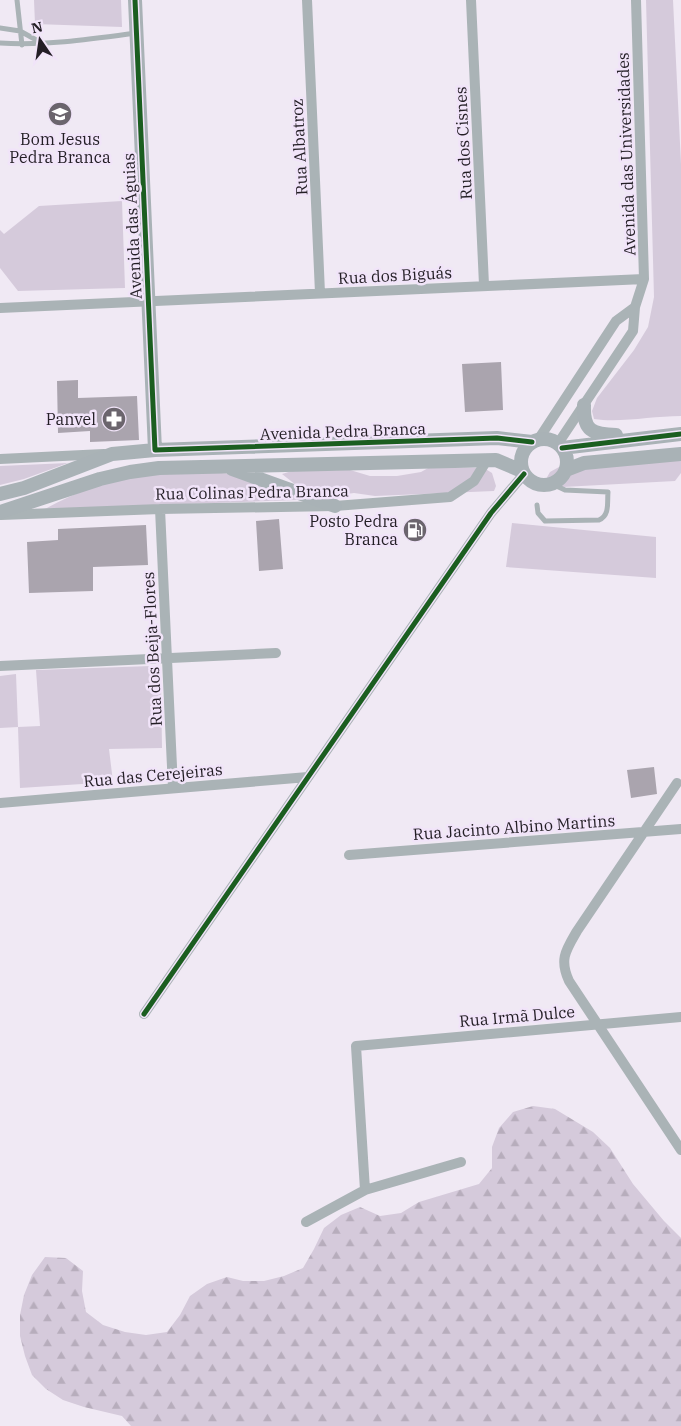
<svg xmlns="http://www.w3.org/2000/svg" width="681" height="1426" font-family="'IBM Plex Serif',serif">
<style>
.green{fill:#d5cadb}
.forest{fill:url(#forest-firs)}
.building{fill:#aaa4ae}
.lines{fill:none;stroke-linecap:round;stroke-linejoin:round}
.lane{stroke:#aab3b6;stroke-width:5}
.street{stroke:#aab3b6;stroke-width:10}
.secondary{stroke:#a9b2b6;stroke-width:14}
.cycleway-casing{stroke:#f1e4f9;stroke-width:8}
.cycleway{stroke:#1b5e20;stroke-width:5}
.labels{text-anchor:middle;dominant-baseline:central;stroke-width:5;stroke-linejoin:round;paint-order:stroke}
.poi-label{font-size:16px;fill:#231e25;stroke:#f1e4f9;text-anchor:end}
.street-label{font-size:16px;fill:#231e25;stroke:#f1e4f9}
</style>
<defs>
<pattern id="forest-firs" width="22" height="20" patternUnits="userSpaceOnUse" patternTransform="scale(1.25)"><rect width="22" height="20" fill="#d5cadb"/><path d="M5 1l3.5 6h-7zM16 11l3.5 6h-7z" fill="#b7adbc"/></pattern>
</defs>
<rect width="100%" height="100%" fill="#f0e9f4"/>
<path class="green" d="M34,0H121L122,27L35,24Z
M646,0H673L681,164V416C653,416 620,423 594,419L592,411L597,398L634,350L648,327L654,297Z
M122,201L125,288L18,291L0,268V230L4,234L39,206Z
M681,460V473L675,481L544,488L542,486L550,472L559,467Z
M68,463L24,479L0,485V466Z
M430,467L484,468L492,473L496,486L494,491L375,496L354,493L333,496L296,485L282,474L292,471L350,470L370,476H397L421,472Z
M213,472L231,474L297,496V500L45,509C76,492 111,478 147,474C169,472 191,473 213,472Z
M512,523L656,537V578L506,567Z
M151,666L157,671L161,683L162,748L109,749L113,782L20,788L18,727L0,728V676L16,674L18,727L40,726L36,670Z"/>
<path class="forest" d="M533,1106L555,1109L593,1132L610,1148L633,1184L664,1221L681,1238V1426H131L122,1416L84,1407L63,1400L46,1389L32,1375L25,1356L20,1336V1315L24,1295L32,1275L45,1257L66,1258L83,1271L82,1291L86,1312L103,1325L125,1332L146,1335L167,1332L180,1315L190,1296L207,1284L227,1277L243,1281H264L284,1276L303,1268L314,1249L324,1228L341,1215L360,1207L380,1216L401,1213L419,1202L479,1184L492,1168V1147L499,1128L513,1112Z"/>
<path class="building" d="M501,362L503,410L465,412L462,364Z
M78,380V398L137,396L139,440L90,442V431L58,433L57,381Z
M279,519L283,569L259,571L256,521Z
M146,525L148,565L93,567V591L29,593L27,542L58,540V529Z
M654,767L657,794L631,798L627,770Z"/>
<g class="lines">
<path class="lane" d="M17,0L22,45
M0,28L20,31L40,42
M0,43C45,46 92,39 136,33
M537,505L538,513L545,521L599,520C610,515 607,503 608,492L565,490L552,484"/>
<path class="street" d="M307,0L320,293
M471,0L484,285
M0,308L644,279
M538,440L616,321L635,307
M557,445L633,331L635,307L644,279L636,0
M0,459L104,454
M160,509L173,788
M1,515L160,509L335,506L450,497L474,481L487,460
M0,666L276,653
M677,783L577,931C566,950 559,959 569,981L681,1150
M0,803L308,777
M349,855L681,829
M144,1014L491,513L524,474
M365,1190L461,1162
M306,1222L365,1190L356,1046L681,1017"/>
<path class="secondary" d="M135,0L155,450
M584,405C583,431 592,434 616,435
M521 462a23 23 0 1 1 46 0a23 23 0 1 1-46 0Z
M562,448L681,434
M232,469L335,506
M566,470L584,463L681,454
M0,494L24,488L112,454L155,450L497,438L532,442
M0,512L100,479L130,472L159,468L496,460L522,471"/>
<g class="cycleway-casing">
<path id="cycleway" d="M135,0L155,450L497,438L532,442
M562,448L681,434
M144,1014L491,513L524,474"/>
</g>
<use href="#cycleway" class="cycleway"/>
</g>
<defs>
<g id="school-disc" transform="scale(1.25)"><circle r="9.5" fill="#6b656d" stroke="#f1e4f9"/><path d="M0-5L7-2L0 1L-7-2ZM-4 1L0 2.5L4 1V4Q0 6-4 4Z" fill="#fff"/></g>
<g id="pharmacy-disc" transform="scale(1.25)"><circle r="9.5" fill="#6b656d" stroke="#f1e4f9"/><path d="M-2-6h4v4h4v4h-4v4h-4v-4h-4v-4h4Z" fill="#fff"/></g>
<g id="fuel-disc" transform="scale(1.25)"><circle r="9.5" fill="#6b656d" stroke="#f1e4f9"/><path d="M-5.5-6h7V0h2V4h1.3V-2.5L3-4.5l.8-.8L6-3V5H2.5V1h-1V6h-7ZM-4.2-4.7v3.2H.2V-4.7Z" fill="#fff"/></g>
</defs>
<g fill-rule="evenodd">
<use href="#school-disc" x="60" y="114"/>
<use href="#pharmacy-disc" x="114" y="419"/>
<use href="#fuel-disc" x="415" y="530"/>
</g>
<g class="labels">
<g class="poi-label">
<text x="60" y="139" text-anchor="middle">Bom Jesus<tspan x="60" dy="18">Pedra Branca</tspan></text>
<text x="96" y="419">Panvel</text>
<text x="398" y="521">Posto Pedra<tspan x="398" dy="18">Branca</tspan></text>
</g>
<g class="street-label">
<text transform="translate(463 143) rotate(-93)">Rua dos Cisnes</text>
<text transform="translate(299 147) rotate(-93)">Rua Albatroz</text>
<text transform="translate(626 154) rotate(-92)">Avenida das Universidades</text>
<text transform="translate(132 226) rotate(-93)">Avenida das Águias</text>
<text transform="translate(395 275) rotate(-3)">Rua dos Biguás</text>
<text transform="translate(343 431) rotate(-2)">Avenida Pedra Branca</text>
<text transform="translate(252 492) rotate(-1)">Rua Colinas Pedra Branca</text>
<text transform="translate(152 649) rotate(-93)">Rua dos Beija-Flores</text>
<text transform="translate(153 775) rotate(-5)">Rua das Cerejeiras</text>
<text transform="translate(514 827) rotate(-4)">Rua Jacinto Albino Martins</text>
<text transform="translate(517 1016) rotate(-5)">Rua Irmã Dulce</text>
</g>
</g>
<g transform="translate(40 40) rotate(347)" stroke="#f1e4f9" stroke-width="4" paint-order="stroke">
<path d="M0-4L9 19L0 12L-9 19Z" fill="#231e25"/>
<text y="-8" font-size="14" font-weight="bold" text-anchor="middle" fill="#231e25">N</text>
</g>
</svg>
